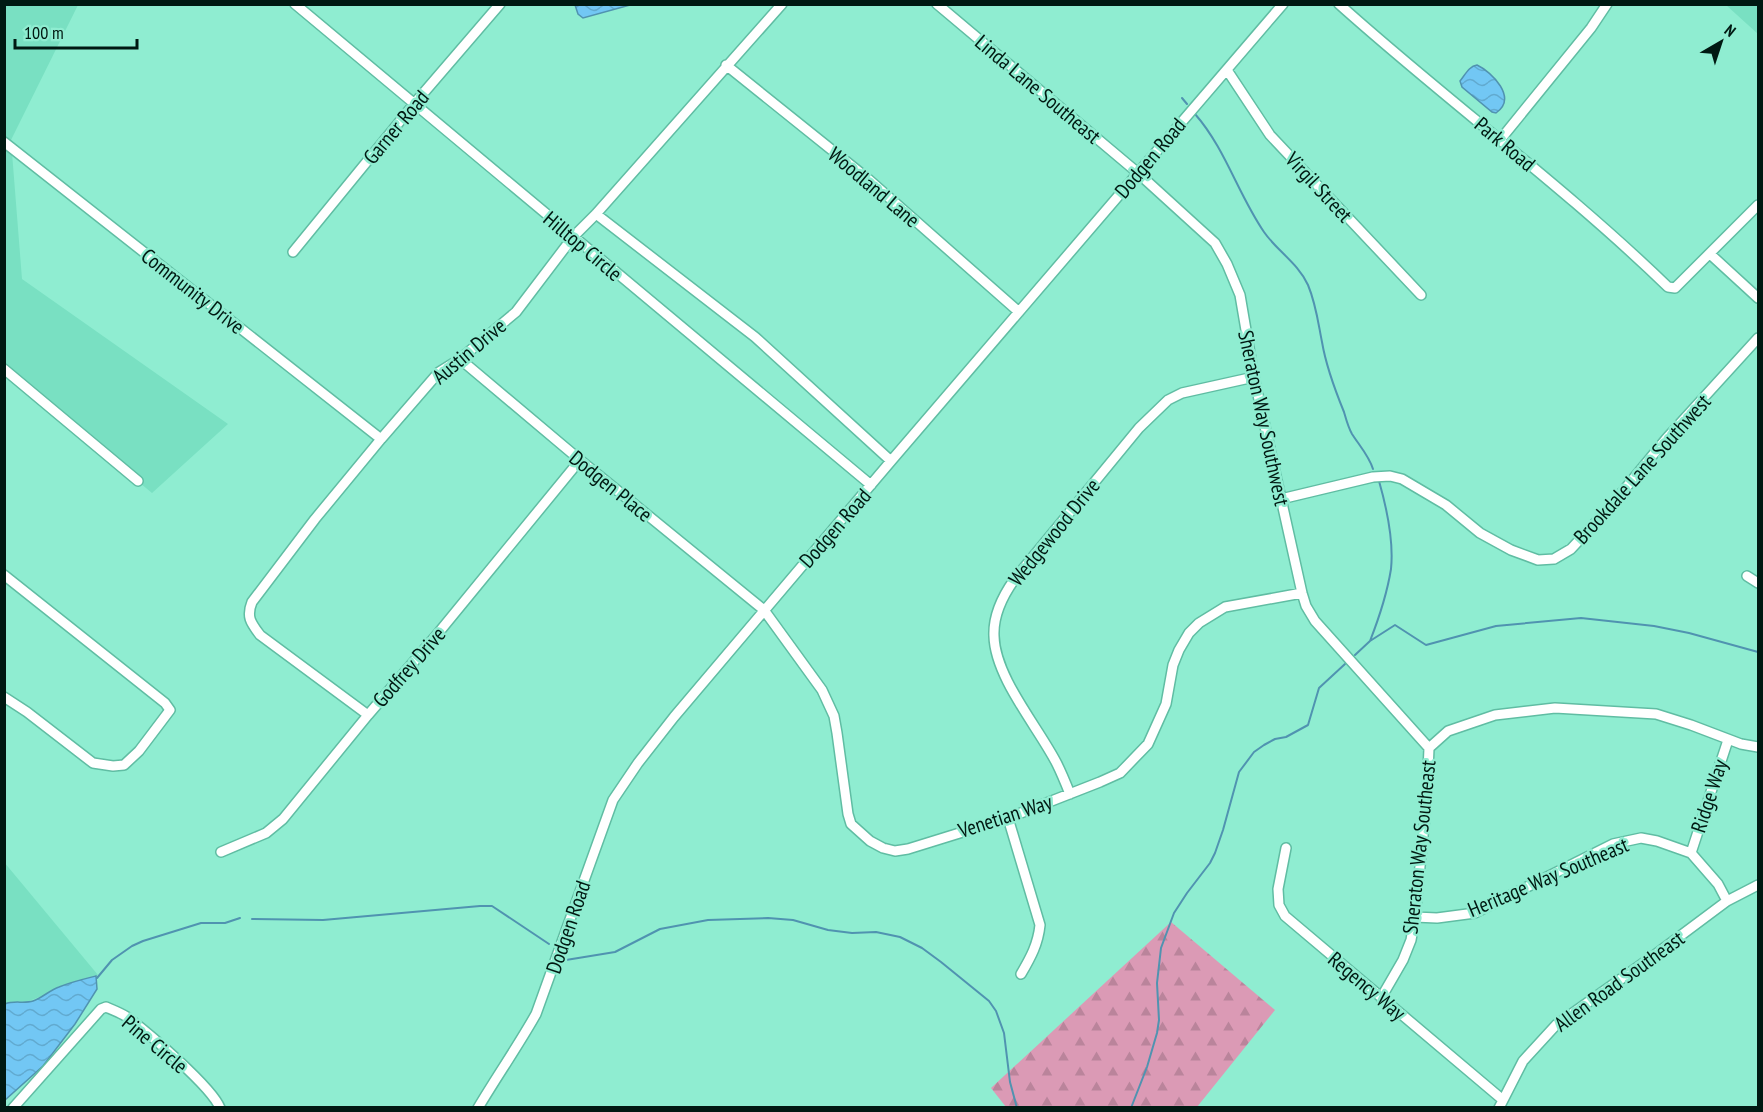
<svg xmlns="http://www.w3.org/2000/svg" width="1763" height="1112" font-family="'PT Sans Narrow',sans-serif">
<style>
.built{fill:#79e0c2}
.forest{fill:url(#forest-firs)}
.water{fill:url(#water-waves);stroke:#5093b0;stroke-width:1.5}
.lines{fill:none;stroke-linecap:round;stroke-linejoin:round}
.stream{stroke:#5093b0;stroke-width:2}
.minor-casing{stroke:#60bda3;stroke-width:12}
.minor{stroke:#fff;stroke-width:9}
.labels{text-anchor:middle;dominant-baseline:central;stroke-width:5;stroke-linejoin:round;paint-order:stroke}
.street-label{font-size:21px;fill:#001912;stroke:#8fedd1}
</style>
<defs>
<pattern id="forest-firs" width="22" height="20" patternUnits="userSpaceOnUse" patternTransform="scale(1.5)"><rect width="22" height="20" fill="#db9ab5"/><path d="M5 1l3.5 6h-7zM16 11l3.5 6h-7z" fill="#ba849b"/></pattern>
<pattern id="water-waves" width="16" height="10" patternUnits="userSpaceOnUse" patternTransform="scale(1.5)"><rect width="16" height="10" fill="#72c7f4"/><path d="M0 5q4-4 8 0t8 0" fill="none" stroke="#61aad0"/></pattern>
</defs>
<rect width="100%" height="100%" fill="#8fedd1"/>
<path class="built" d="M4,5H78L11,140L22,279L228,424L152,493L5,371Z
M1726,5H1758V34Z
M4,862L98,975L5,1010H4Z"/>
<path class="forest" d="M1171,922L1275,1010L1197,1107H1006L991,1088Z"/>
<path class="water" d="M575,5V4L630,5L583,18L578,14Z
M1477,65C1492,72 1518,98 1496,113L1492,112L1462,87L1460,81C1465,75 1469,66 1477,65Z
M96,976L97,989L75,1024L43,1066L5,1100V1004C14,1000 24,1004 33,1001C42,998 50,990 59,987C71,982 84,979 96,976Z"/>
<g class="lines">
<path class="stream" d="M1182,98L1187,104
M1195,114C1225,148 1238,194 1264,232C1277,251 1298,263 1308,285C1316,304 1318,322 1322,342C1326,366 1335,390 1344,412C1346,419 1348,427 1352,434C1359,445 1369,456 1373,469
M1370,641C1379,618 1387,594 1391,569C1394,540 1387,509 1379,481
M1355,655L1370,641L1395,625L1426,645L1496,626L1581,618L1654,626L1689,633L1758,652
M252,919L323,920L480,906H492L549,944
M564,958L566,960L615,952L660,929L708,920L768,918L793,920L828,930L852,933L876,932L900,937L922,948L941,962L989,1001L996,1011L1004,1033L1010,1082L1017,1108
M97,978L112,960L132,946L143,941L201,923H225L240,918
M1131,1108L1147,1067L1157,1033L1159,1020L1157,983L1161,948L1174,913L1187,893L1210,863L1215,853L1223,830L1239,772L1254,752L1264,745L1275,739L1286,737L1308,725L1319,688L1345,664"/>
<g class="minor-casing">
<path id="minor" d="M295,4L871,485
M937,4L1138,173L1215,243L1227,264L1240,295L1254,377L1302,593L1306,606L1315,621L1429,748L1427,795L1415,917L1411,940L1403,960L1381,998
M1339,4C1447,101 1565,187 1668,287L1675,288L1758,205
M726,65L868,179L1019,312
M1227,70L1270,135L1421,295
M1500,140L1591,28L1607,4
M4,142L381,439
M596,214L755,337L891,461
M293,252L414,104L500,4
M1710,254L1758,298
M460,359L580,460L764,610L822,690L834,716L837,733L848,814L851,824L870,841L883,848L895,851L908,849L1008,818L1100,782L1120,773L1148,744L1166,704L1173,665L1179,650L1189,633L1199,623L1225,607L1302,593
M4,369L138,481
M1281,499L1373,477L1390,476L1402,479L1446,505L1480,533L1511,550L1538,560L1554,559L1571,549L1610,507L1666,439L1758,338
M4,575L165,703L170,710L139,751L124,765L113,766L93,763L27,712L4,697
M1747,576L1758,583
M368,715L260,635C251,623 246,617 252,602L315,519L381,439L439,372L460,359L516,312L573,237L596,214L782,4
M1429,748L1448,731L1495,715L1555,708L1656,714L1691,725L1741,744L1758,747
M1070,794C1066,784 1062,774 1057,764C1039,728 995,678 994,636C993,615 1002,597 1014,580L1139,428L1168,400L1182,393L1254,377
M1008,818L1040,925C1038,944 1031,957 1021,974
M1286,848L1278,889L1279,905L1285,916L1503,1100
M221,852L266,833L283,819L368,715L435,637L580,460
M1691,853L1728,740
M1415,917L1437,918L1475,913L1613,844L1641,838L1657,841L1691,853L1718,884L1727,901
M13,1108L101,1009L106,1007C113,1010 121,1013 127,1017C147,1032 212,1087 220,1108
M478,1108C497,1076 518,1046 536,1014L613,800L638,763L674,717L891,461L1283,4
M1499,1108L1523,1061L1556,1025L1652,957L1727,901L1758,885"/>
</g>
<use href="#minor" class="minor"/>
</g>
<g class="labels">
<g class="street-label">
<text transform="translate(1038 89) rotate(40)">Linda Lane Southeast</text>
<text transform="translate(396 127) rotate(-50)">Garner Road</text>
<text transform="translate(1505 144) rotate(40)">Park Road</text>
<text transform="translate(1150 158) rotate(-50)">Dodgen Road</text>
<text transform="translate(874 187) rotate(40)">Woodland Lane</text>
<text transform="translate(1319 187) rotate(47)">Virgil Street</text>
<text transform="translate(583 246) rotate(40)">Hilltop Circle</text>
<text transform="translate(193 291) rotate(38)">Community Drive</text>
<text transform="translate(469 351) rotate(-40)">Austin Drive</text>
<text transform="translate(1264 418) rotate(78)">Sheraton Way Southwest</text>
<text transform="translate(1642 469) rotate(-48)">Brookdale Lane Southwest</text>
<text transform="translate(611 486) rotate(39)">Dodgen Place</text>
<text transform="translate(835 528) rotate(-49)">Dodgen Road</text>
<text transform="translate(1054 532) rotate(-51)">Wedgewood Drive</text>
<text transform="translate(409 667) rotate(-49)">Godfrey Drive</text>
<text transform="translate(1709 796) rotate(-72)">Ridge Way</text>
<text transform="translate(1005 816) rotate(-18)">Venetian Way</text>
<text transform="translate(1419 847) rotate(-84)">Sheraton Way Southeast</text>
<text transform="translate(1548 877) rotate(-23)">Heritage Way Southeast</text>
<text transform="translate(568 927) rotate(-71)">Dodgen Road</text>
<text transform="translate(1619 981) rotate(-36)">Allen Road Southeast</text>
<text transform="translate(1367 986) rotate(40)">Regency Way</text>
<text transform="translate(155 1044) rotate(40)">Pine Circle</text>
</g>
</g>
<rect width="1763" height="1112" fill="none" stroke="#001912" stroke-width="12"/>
<g transform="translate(1721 42) rotate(39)" stroke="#8fedd1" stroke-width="4.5" paint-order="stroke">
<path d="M0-4.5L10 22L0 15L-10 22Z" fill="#001912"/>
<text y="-9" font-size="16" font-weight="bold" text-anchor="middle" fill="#001912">N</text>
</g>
<path d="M15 39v9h122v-9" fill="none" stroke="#001912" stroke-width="3"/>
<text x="24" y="39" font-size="18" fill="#001912" stroke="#8fedd1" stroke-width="4.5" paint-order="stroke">100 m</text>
</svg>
